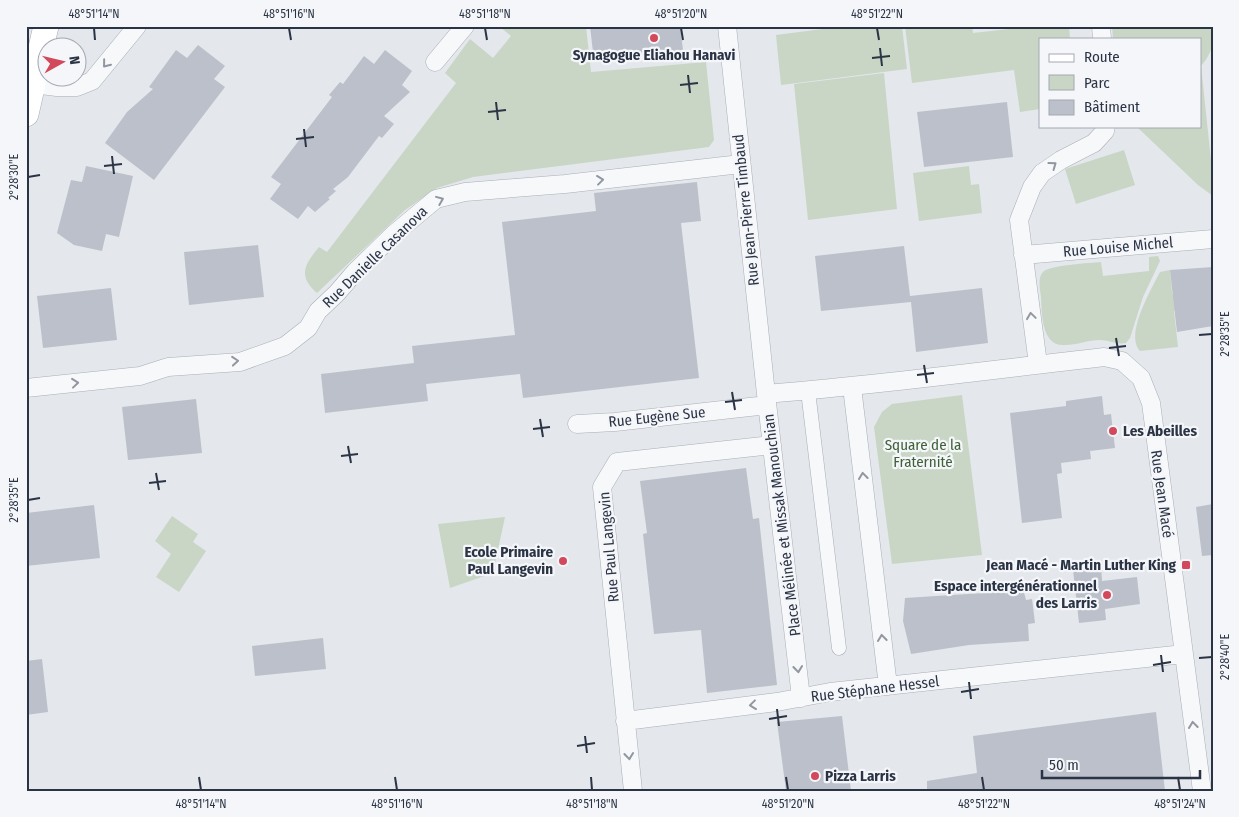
<svg xmlns="http://www.w3.org/2000/svg" width="1239" height="817" font-family="'Fira Sans Condensed',sans-serif">
<style>
.green{fill:#c9d6c5}
.building{fill:#bbc0ca}
.lines{fill:none;stroke-linecap:round;stroke-linejoin:round}
.pedestrian-casing{stroke:#a9aeb7;stroke-width:15}
.minor-casing{stroke:#a9aeb7;stroke-width:19}
.secondary-casing{stroke:#a9aeb7;stroke-width:26}
.pedestrian{stroke:#f7f8fa;stroke-width:14}
.minor{stroke:#f7f8fa;stroke-width:18}
.secondary{stroke:#fff;stroke-width:25}
.oneway{stroke:#9196a0}
.ticks{fill:none;stroke:#2b3445;stroke-width:2}
.poi-dot{fill:#d1495b;stroke:#f4f6f9;stroke-width:2}
.labels{text-anchor:middle;dominant-baseline:central;stroke-width:4.5;stroke-linejoin:round;paint-order:stroke}
.poi-label{font-size:15px;font-weight:bold;fill:#2b3445;stroke:#f4f6f9;text-anchor:end}
.street-label{font-size:15px;fill:#2b3445;stroke:#f4f6f9}
.park-label{font-size:15px;fill:#3f6138;stroke:#f4f6f9}
.neatline{fill:none;stroke:#2b3445;stroke-width:2}
.ticks-label{font-size:12px;text-anchor:middle;fill:#2b3445}
</style>
<rect width="100%" height="100%" fill="#e4e7ec"/>
<path class="green" d="M499,26H586L591,72L706,62L714,140L709,147L473,177L437,188L405,210L317,293C297,276 305,264 319,247L327,252L456,83L445,73L470,39L493,58L511,36Z
M846,26H902L907,69L781,85L776,35Z
M905,26H972L973,33L1035,26H1069L1070,39H1040V109L1020,112L1014,70L912,83Z
M1112,26H1209C1217,41 1211,54 1201,66L1213,179V196L1198,185L1136,126H1200V39H1113Z
M884,73L897,209L808,220L794,84Z
M1124,150L1135,185L1076,204L1065,169Z
M969,166L971,185L979,184L982,213L919,221L913,173Z
M1158,256L1160,261L1143,297L1130,338L1126,343C1117,345 1108,340 1100,340C1088,340 1077,345 1065,345C1041,347 1042,313 1041,297C1040,289 1037,277 1044,271C1053,265 1089,263 1101,262L1103,276L1149,271V257Z
M1170,270L1172,292L1178,310L1174,311L1178,347L1140,351C1124,335 1152,288 1160,272Z
M962,395L982,555L892,564L874,427L882,412L892,404Z
M172,516L198,534L193,542L206,551L179,592L156,577L171,554L155,541Z
M505,517L493,573L450,588L438,524Z"/>
<path class="building" d="M590,26H680L683,50L594,61Z
M198,45L225,66L214,79L225,87L154,180L105,143L127,112L153,89L149,87L176,50L187,58Z
M385,50L412,71L402,85L410,92L384,116L394,124L382,138L379,136L348,177L333,189L336,191L328,198L330,199L315,212L308,206L298,219L270,199L281,184L271,177L332,97L329,95L340,82L343,84L364,56L374,64Z
M1007,102L1013,157L924,167L917,112Z
M86,166L133,176L119,237L106,234L102,251L74,245L57,233L71,180L82,182Z
M697,182L701,221L681,223L699,378L523,398L520,374L426,384L428,401L325,413L321,374L414,363L412,346L515,335L502,222L596,211L594,193Z
M258,245L264,297L189,305L184,252Z
M904,246L910,296L982,288L988,343L916,352L911,302L821,311L815,256Z
M1213,267V326L1177,332L1170,270Z
M111,288L117,340L43,348L37,296Z
M1102,396L1104,415L1111,414L1115,448L1090,451L1091,459L1061,463L1062,473L1057,474L1062,518L1022,523L1010,413L1066,406V401Z
M196,399L202,453L128,460L122,407Z
M746,468L753,519L759,518L777,685L707,693L701,630L654,634L643,534L647,533L640,481Z
M1213,504V555L1202,556L1196,507Z
M94,505L100,558L26,566V513Z
M1101,566L1102,581L1137,577L1140,604L1105,609L1106,620L1079,623L1073,570Z
M1022,585L1026,600L1032,599L1035,623L1028,624L1029,641L969,645L911,654L903,621L905,598L984,593Z
M323,638L326,669L255,676L252,646Z
M42,659L48,712L26,715V661Z
M1156,712L1165,791H927V781L977,773L973,736Z
M842,716L851,791H786L777,722Z"/>
<g class="lines">
<g class="pedestrian-casing">
<path id="pedestrian" d="M808,391L839,648"/>
</g>
<g class="minor-casing">
<path id="minor" d="M727,26L766,394L801,698
M1101,26L1102,39
M435,62L465,26
M33,84L57,87H77L92,81L137,26
M1023,255L1213,239
M1038,364L1019,220L1032,187L1042,173L1061,160L1094,143L1105,131L1106,126
M852,387L888,686
M26,388L140,376L168,367L240,362L285,346L308,328L318,311L337,293L355,272L394,234L436,199L465,192L565,184L741,164
M766,394C879,385 991,370 1104,357L1122,361L1141,378L1151,403L1202,791
M577,424L615,422L767,405
M625,721L777,702L830,692L1184,654
M633,791L602,487L617,462L772,445"/>
</g>
<g class="secondary-casing">
<path id="secondary" d="M26,114L46,26"/>
</g>
<use href="#pedestrian" class="pedestrian"/>
<use href="#minor" class="minor"/>
<use href="#secondary" class="secondary"/>
</g>
<defs><path id="oneway-chevron" d="M-2-3.5L2.5 0L-2 3.5" fill="none" stroke-width="1.6" stroke-linecap="round" stroke-linejoin="round" transform="scale(1.25)"/></defs>
<g class="oneway">
<use href="#oneway-chevron" transform="translate(106 64) rotate(129)"/>
<use href="#oneway-chevron" transform="translate(1053 165) rotate(-36)"/>
<use href="#oneway-chevron" transform="translate(600 180) rotate(-7)"/>
<use href="#oneway-chevron" transform="translate(440 200) rotate(-22)"/>
<use href="#oneway-chevron" transform="translate(1031 316) rotate(-98)"/>
<use href="#oneway-chevron" transform="translate(235 361) rotate(-5)"/>
<use href="#oneway-chevron" transform="translate(75 383) rotate(-6)"/>
<use href="#oneway-chevron" transform="translate(863 476) rotate(-97)"/>
<use href="#oneway-chevron" transform="translate(882 638) rotate(-97)"/>
<use href="#oneway-chevron" transform="translate(798 669) rotate(84)"/>
<use href="#oneway-chevron" transform="translate(753 705) rotate(173)"/>
<use href="#oneway-chevron" transform="translate(1193 725) rotate(-97)"/>
<use href="#oneway-chevron" transform="translate(629 756) rotate(84)"/>
</g>
<path class="ticks" d="M94,28L95,40M289,28L291,40M485,28L487,40M681,28L683,40M877,28L879,40M880,48L882,66M872,58L890,56M688,75L690,93M680,85L698,83M496,102L498,120M488,112L506,110M304,129L306,147M296,139L314,137M112,156L114,174M104,166L122,164M28,177L40,175M1199,335L1212,334M1116,338L1119,356M1109,348L1126,346M924,365L927,383M917,375L934,373M732,392L735,410M725,402L742,400M540,419L543,437M533,429L550,427M348,446L351,463M341,456L358,454M156,473L159,490M149,483L166,481M28,500L40,498M1161,655L1163,672M1199,658L1212,657M1153,665L1171,662M969,682L971,699M961,692L979,689M777,709L779,726M769,719L787,716M585,736L587,753M577,746L595,743M199,777L201,790M395,777L397,790M591,777L592,790M786,777L788,790M982,777L984,790M1178,777L1180,790"/>
<g class="poi-dot">
<circle cx="654" cy="38" r="5"/>
<circle cx="1113" cy="431" r="5"/>
<circle cx="563" cy="561" r="5"/>
<rect x="1181" y="560" width="10" height="10" rx="2.5"/>
<circle cx="1107" cy="595" r="5"/>
<circle cx="815" cy="776" r="5"/>
</g>
<g class="labels">
<g class="poi-label">
<text x="654" y="55" text-anchor="middle">Synagogue Eliahou Hanavi</text>
<text x="1123" y="431" text-anchor="start">Les Abeilles</text>
<text x="553" y="552">Ecole Primaire<tspan x="553" dy="17">Paul Langevin</tspan></text>
<text x="1176" y="565">Jean Macé - Martin Luther King</text>
<text x="1097" y="586">Espace intergénérationnel<tspan x="1097" dy="17">des Larris</tspan></text>
<text x="825" y="776" text-anchor="start">Pizza Larris</text>
</g>
<g class="street-label">
<text transform="translate(746 210) rotate(-96)">Rue Jean-Pierre Timbaud</text>
<text transform="translate(1118 247) rotate(-5)">Rue Louise Michel</text>
<text transform="translate(375 257) rotate(-44)">Rue Danielle Casanova</text>
<text transform="translate(657 417) rotate(-6)">Rue Eugène Sue</text>
<text transform="translate(1162 494) rotate(82)">Rue Jean Macé</text>
<text transform="translate(782 525) rotate(-97)">Place Mélinée et Missak Manouchian</text>
<text transform="translate(609 547) rotate(-95)">Rue Paul Langevin</text>
<text transform="translate(875 689) rotate(-7)">Rue Stéphane Hessel</text>
</g>
<g class="park-label">
<text x="923" y="445">Square de la<tspan x="923" dy="17">Fraternité</tspan></text>
</g>
</g>
<rect width="1239" height="817" fill="none" stroke="#f4f6f9" stroke-width="55"/>
<rect x="1039" y="38" width="162" height="90" fill="#f4f6f9" stroke="#a4a8b1"/>
<rect x="1049" y="54" width="25" height="8" fill="#ffffff" stroke="#a4a8b1"/>
<text x="1084" y="62" font-size="15" fill="#2b3445">Route</text>
<rect x="1049" y="75" width="25" height="15" fill="#c9d6c5" stroke="#a4a8b1"/>
<text x="1084" y="88" font-size="15" fill="#2b3445">Parc</text>
<rect x="1049" y="100" width="25" height="15" fill="#bbc0ca" stroke="#a4a8b1"/>
<text x="1084" y="112" font-size="15" fill="#2b3445">Bâtiment</text>
<g transform="translate(62 62) rotate(82)"><circle r="24" fill="#f4f6f9" stroke="#a4a8b1"/>
<path d="M0-4L9 19L0 12L-9 19Z" fill="#d1495b"/>
<text y="-8" font-size="14" font-weight="bold" text-anchor="middle" fill="#2b3445">N</text>
</g>
<path d="M1042 770v8h158v-8" fill="none" stroke="#2b3445" stroke-width="2.5"/>
<text x="1049" y="770" font-size="15" fill="#2b3445" stroke="#f4f6f9" stroke-width="4" paint-order="stroke">50 m</text>
<rect x="28" y="28" width="1184" height="762" class="neatline"/>
<g class="ticks-label">
<text x="94" y="18">48°51'14"N</text>
<text x="289" y="18">48°51'16"N</text>
<text x="485" y="18">48°51'18"N</text>
<text x="681" y="18">48°51'20"N</text>
<text x="877" y="18">48°51'22"N</text>
<text transform="translate(14 177) rotate(-90)" y="4">2°28'30"E</text>
<text transform="translate(1225 334) rotate(-90)" y="4">2°28'35"E</text>
<text transform="translate(14 500) rotate(-90)" y="4">2°28'35"E</text>
<text transform="translate(1225 657) rotate(-90)" y="4">2°28'40"E</text>
<text x="201" y="808">48°51'14"N</text>
<text x="397" y="808">48°51'16"N</text>
<text x="592" y="808">48°51'18"N</text>
<text x="788" y="808">48°51'20"N</text>
<text x="984" y="808">48°51'22"N</text>
<text x="1180" y="808">48°51'24"N</text>
</g>
</svg>
